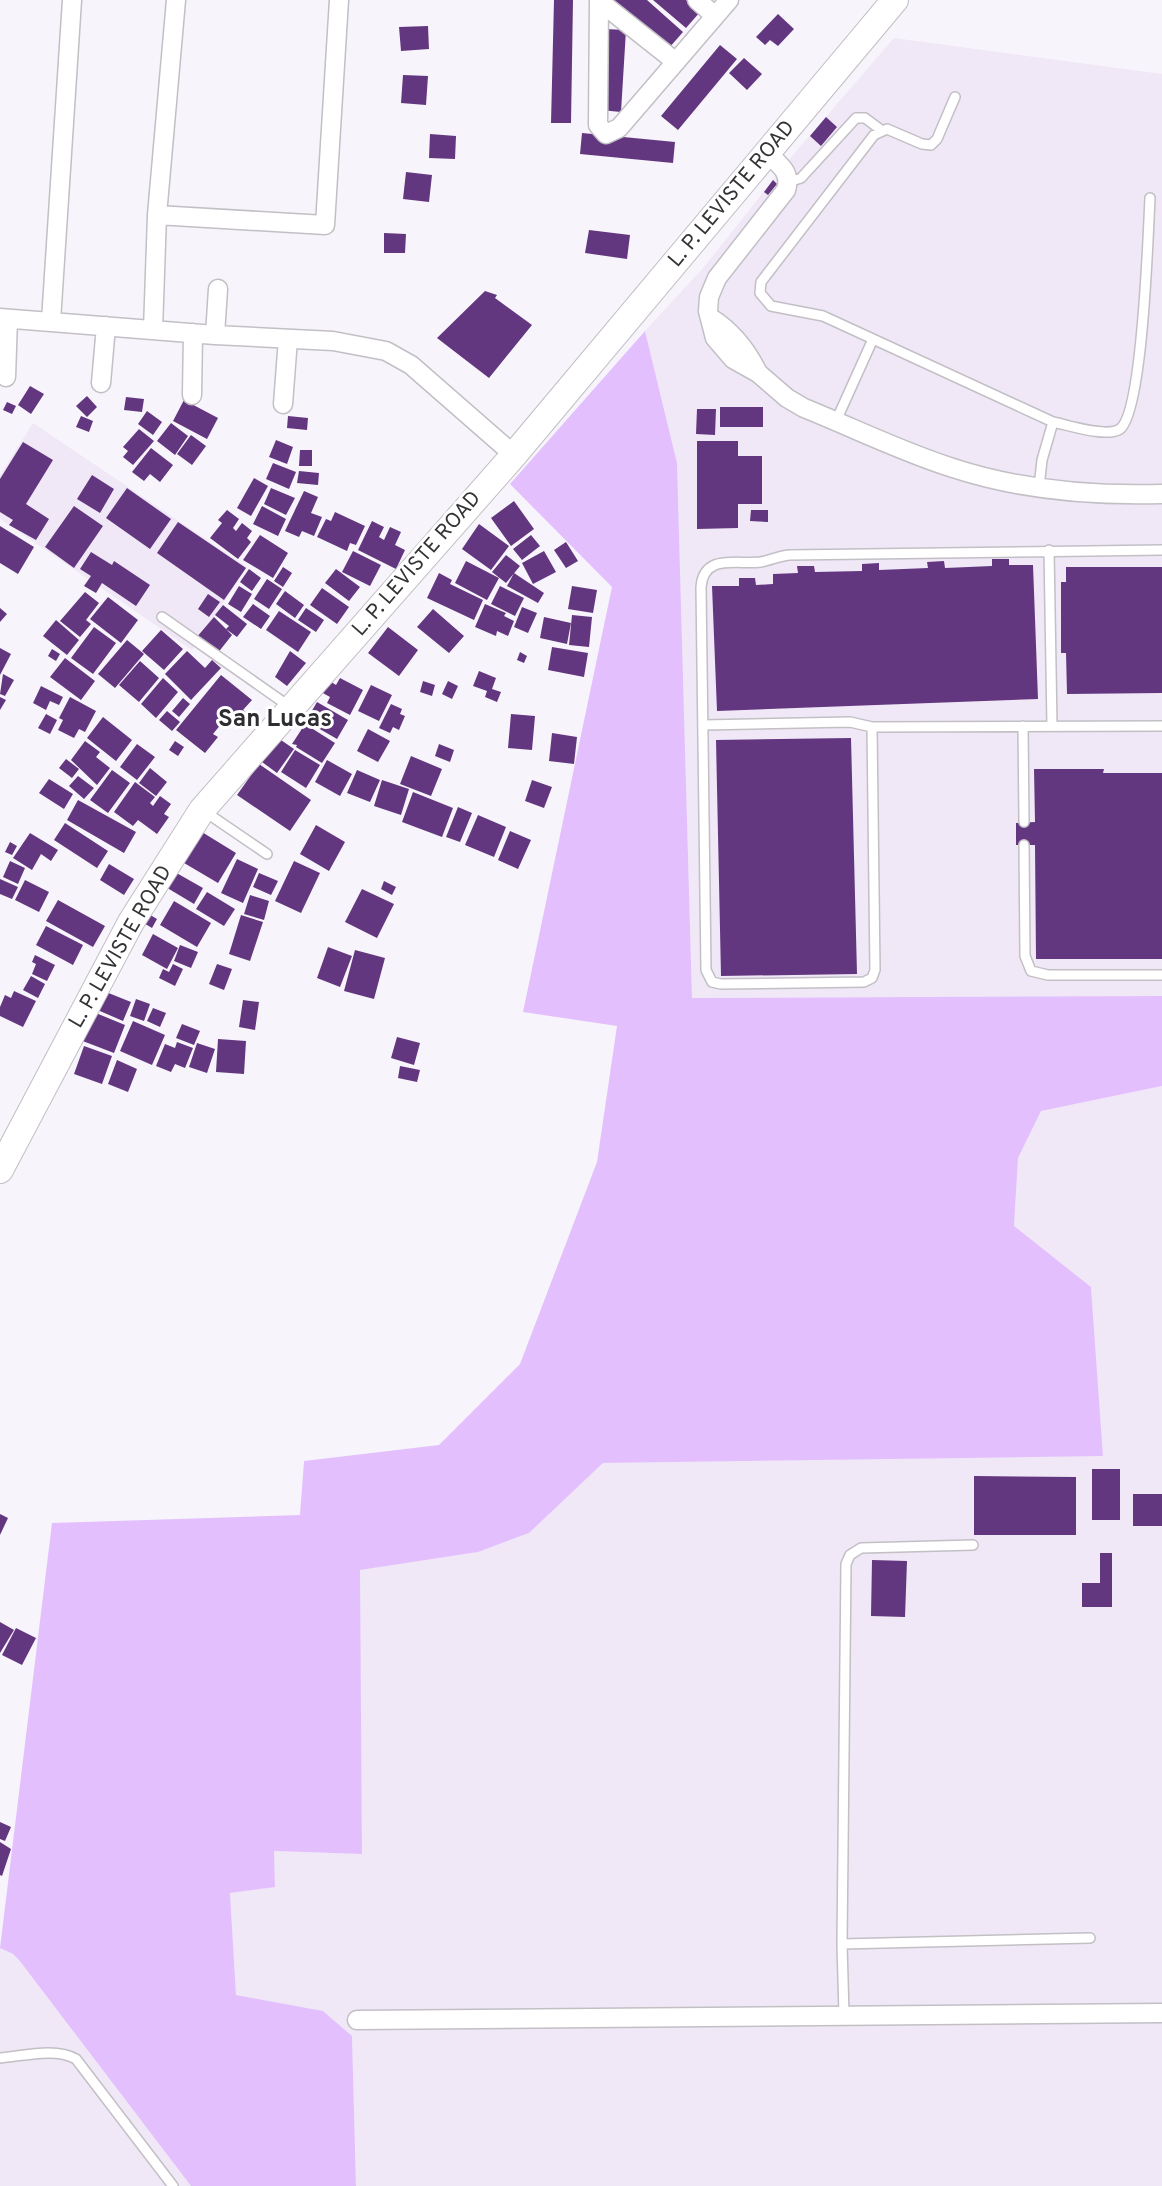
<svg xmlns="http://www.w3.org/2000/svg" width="1162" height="2186" font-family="Overpass,sans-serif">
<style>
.built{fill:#f0e8f6}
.green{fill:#e3c0fd}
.building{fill:#63377f}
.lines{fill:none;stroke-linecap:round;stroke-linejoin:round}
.lane-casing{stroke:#c2bfc5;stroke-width:12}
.street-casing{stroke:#c2bfc5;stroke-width:21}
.secondary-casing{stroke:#c2bfc5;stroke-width:28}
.lane{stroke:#fff;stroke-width:9}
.street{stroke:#fff;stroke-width:18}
.secondary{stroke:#fff;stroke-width:26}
.labels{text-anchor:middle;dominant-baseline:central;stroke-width:6;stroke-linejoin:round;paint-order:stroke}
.street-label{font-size:21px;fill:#353336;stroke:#fff}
.quarter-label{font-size:24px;font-weight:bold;fill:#302d32;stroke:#fff}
</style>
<rect width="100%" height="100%" fill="#f8f4fb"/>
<path class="built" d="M894,38L1162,74V996L692,998L677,463L645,331L704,267L792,156Z
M33,423L247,567L192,650L0,519V475Z
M1162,1086V2186H356L352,2036L323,2011L236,1995L230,1893L275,1886L274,1851L362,1854L359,1570L478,1552L529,1533L603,1463L1103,1455L1091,1287L1014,1226L1018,1157L1041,1111Z
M0,1948L13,1954L19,1960L191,2186H0Z"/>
<path class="green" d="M645,331L677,463L692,998L1162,996V1086L1041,1111L1018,1158L1014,1226L1091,1287L1103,1456L603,1463L529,1533L478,1552L360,1570L362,1854L274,1851L275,1887L230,1893L236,1995L323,2011L352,2036L356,2186H191L19,1960L13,1954L0,1948L52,1523L300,1515L304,1461L439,1445L520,1364L597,1162L617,1026L523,1012L612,587L510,484Z"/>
<path class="building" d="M554,0H573L571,123H551Z
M614,0H647L683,32L669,48Z
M653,0H686L700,12L686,28Z
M778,14L794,29L778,46L770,40L765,45L756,37Z
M428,26L429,49L401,51L399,27Z
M605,29L626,30L621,112L600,110Z
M720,45L737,59L678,130L661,116Z
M744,58L762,74L747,90L729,73Z
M403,75L428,76L426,105L401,103Z
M826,117L837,127L821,146L810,136Z
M582,133L675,142L673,163L580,154Z
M430,134L456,136L455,159L429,158Z
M406,172L432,175L429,202L403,199Z
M773,180L777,184L768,195L764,192Z
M589,230L630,235L627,259L585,253Z
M384,233L406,234L405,253H384Z
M485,291L497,295L495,298L532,325L489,378L437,338Z
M30,386L44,394L31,414L18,405Z
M87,396L97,407L87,417L76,406Z
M126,397L144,399L142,412L124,410Z
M184,400L218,418L207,439L173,421Z
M7,402L16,406L12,414L3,410Z
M720,407H763V427H720Z
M697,409H716L715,435L696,434Z
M147,411L162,422L153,435L138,424Z
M81,416L93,421L89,432L76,427Z
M288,416L308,418L307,430L287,428Z
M171,423L188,436L175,455L157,441Z
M139,429L154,441L133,465L123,457L128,451L123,447Z
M191,435L206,446L192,465L177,454Z
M276,440L293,447L287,464L269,457Z
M697,441H738V456H762V504H738V528L697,529Z
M23,442L53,460L26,504L49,519L36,540L9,525L13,520L0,512V479Z
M151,448L173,465L160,482L150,474L144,481L132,472Z
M300,450H312V466H299Z
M273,463L296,472L289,489L266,479Z
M299,471L319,473L318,485L297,483Z
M92,475L114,489L100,513L77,499Z
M254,478L268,486L251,516L237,508Z
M127,488L171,519L150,549L106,518Z
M271,488L295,498L286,515L264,504Z
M304,491L318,497L311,513L322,517L314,536L302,531L299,537L285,531Z
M514,501L534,529L511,546L491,518Z
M74,506L103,526L74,568L45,547Z
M262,506L286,519L278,536L253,524Z
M227,510L239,519L233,528L236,531L242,523L252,531L247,538L251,542L238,559L210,538L222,523L218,520Z
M751,510H768V522L750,521Z
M335,512L365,526L356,545L350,543L347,551L317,537L326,519L331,521Z
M372,521L384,527L379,537L384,540L390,527L401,532L395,545L405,550L396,569L358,550Z
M178,522L246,568L224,600L157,553Z
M479,524L509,546L491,570L462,549Z
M0,526L34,547L18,574L0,563Z
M260,535L288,553L273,578L243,560Z
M531,535L540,546L522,560L513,549Z
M566,542L578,561L566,568L554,550Z
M353,551L381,565L370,586L342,572Z
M544,551L556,572L533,584L522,563Z
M91,552L112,565L114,561L150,585L136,606L102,583L96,593L84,586L91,576L80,569Z
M506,555L520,566L506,583L492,572Z
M992,559H1009V565H1033L1038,699L717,711L712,586H739V578H755L756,585L773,584V574L798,573L797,566H814L815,572L862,571V564L879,563V570L928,568L927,562L944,561L945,568L992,566Z
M466,561L499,578L487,600L455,583Z
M283,567L292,573L283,587L274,581Z
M1066,567H1162V693L1067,694L1066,653H1061V582H1066Z
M249,569L261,578L252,591L240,582Z
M336,569L360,587L349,601L325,583Z
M439,573L452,580L450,584L483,600L474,620L427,598Z
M514,573L544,593L538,603L507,586Z
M267,579L282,589L269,609L254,599Z
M239,586L252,594L241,612L228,604Z
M500,586L524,598L515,616L491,604Z
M572,586L597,590L593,613L568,609Z
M322,588L349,607L337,624L310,605Z
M285,591L304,605L295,618L276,604Z
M85,592L99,603L86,620L91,624L80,637L60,621Z
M208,594L220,602L209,617L198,609Z
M108,597L138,620L121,643L90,619Z
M253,604L270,616L261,629L243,617Z
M485,604L506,613L504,616L514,621L508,636L497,631L496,636L475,627Z
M223,605L247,624L237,637L226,629L229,626L215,615Z
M522,607L537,613L528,633L514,627Z
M0,608L7,614L0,622Z
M306,608L324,620L316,632L298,620Z
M433,609L464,636L449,653L417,627Z
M279,611L311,632L298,652L266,630Z
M572,615L592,617L589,647L569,645Z
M214,617L232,635L217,654L196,638Z
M544,617L571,623L567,644L540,638Z
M56,620L79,640L67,655L43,636Z
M94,627L116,643L93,674L71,658Z
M388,627L418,650L399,676L368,653Z
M161,630L183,649L164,670L142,651Z
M127,640L144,654L115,688L98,674Z
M552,647L588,653L584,677L548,670Z
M0,648L11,654L0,675Z
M52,649L60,654L56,661L48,656Z
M187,651L205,668L212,660L221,668L191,700L165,674Z
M290,651L306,663L287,686L275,677Z
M520,652L527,656L524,663L517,660Z
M65,658L95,681L81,700L50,677Z
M140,661L159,678L139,702L119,685Z
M479,671L496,678L492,689L501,692L497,702L485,697L487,691L473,686Z
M3,674L14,680L5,696L0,694Z
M221,675L252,700L243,710L250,715L239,729L226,718L213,734L218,737L205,753L176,730Z
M163,678L178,692L156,718L141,704Z
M340,678L363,690L350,715L327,703L330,697L321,692L328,680L336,685Z
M423,681L435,685L432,696L420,692Z
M448,681L458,686L452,699L442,694Z
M371,685L392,695L379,721L358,711Z
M41,686L63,697L59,705L50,701L46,710L33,703Z
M0,697L6,700L0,710Z
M70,697L96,711L85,732L79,729L74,738L58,730L63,720L59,718Z
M183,698L190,704L179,717L172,711Z
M317,702L348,720L337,739L306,721Z
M391,704L402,709L400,714L405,716L399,730L393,727L390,733L379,728Z
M167,711L180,722L172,731L159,720Z
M46,714L57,720L50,734L38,728Z
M511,714L535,716L532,750L508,748Z
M103,717L132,740L116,761L87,738Z
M305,724L335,743L322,763L296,747L297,745L292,744Z
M368,729L390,741L378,762L357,751Z
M552,733L577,737L574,764L549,761Z
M278,738L294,749L277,773L262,762Z
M851,738L857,974L721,976L716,740Z
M85,741L100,752L96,757L110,768L97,785L71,760Z
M175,741L184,747L178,756L169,750Z
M137,744L155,757L137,780L120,767Z
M439,744L454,750L450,762L435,756Z
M295,750L320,765L306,788L281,772Z
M411,756L442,769L431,796L400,784Z
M66,759L79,769L72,778L59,768Z
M327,760L352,774L340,796L315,782Z
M259,764L311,800L290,831L237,795Z
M150,768L167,782L156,796L139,783Z
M1034,769H1104L1103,773H1162V959H1036L1035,845H1016V823L1035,822Z
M112,770L130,783L108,813L90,800Z
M357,770L380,780L370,802L347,793Z
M78,776L94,788L84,799L69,786Z
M49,779L73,794L64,809L39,793Z
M382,780L409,789L401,815L374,806Z
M532,780L552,787L544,808L525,801Z
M135,782L155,797L150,803L153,806L160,796L171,804L164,814L169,817L157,834L138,820L133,826L114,812Z
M413,792L453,808L442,837L402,822Z
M78,800L136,832L124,853L67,820Z
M458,807L472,813L460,842L446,837Z
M478,815L506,827L494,857L465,845Z
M65,823L108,851L97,868L54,840Z
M316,825L345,842L329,871L300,854Z
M197,829L236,853L218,883L179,860Z
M510,831L531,840L518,869L498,860Z
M30,833L58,850L51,861L41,854L32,870L13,858Z
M10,842L17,846L12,855L5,852Z
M237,859L258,869L243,903L221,893Z
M10,861L25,868L18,884L3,877Z
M294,861L320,873L301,913L275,901Z
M109,864L134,879L124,895L100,880Z
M173,871L203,888L194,904L164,886Z
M259,873L278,881L271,895L253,887Z
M0,879L18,887L12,899L0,894Z
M25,880L49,892L39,912L15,900Z
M384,881L396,887L392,895L381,889Z
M362,889L394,904L377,938L345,922Z
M207,892L235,909L224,926L196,909Z
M250,895L269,901L264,920L244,914Z
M58,900L105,926L93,947L46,921Z
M174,901L211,923L197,947L160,925Z
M147,913L157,919L152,928L142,922Z
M241,915L263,922L250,961L229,954Z
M46,926L83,945L73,965L36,945Z
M153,934L178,948L167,969L142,955Z
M180,945L198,952L191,968L174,961Z
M328,947L352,956L340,987L317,978Z
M355,950L385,958L374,999L344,991Z
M35,955L55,965L47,981L32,974L36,964L32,962Z
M173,964L183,969L175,986L159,978L163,969L169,972Z
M217,964L232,969L224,990L209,984Z
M31,976L45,984L38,998L23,990Z
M101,990L131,1002L123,1021L93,1008Z
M14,991L36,1001L23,1027L0,1016V1007L5,995L11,998Z
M136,999L150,1004L144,1021L130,1016Z
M243,1000L259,1002L255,1030L239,1027Z
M153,1008L166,1013L160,1027L147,1021Z
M91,1011L125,1025L114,1053L80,1040Z
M133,1021L165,1035L152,1065L120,1051Z
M182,1024L200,1031L194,1045L176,1038Z
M397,1037L420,1043L414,1065L391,1058Z
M218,1039L246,1041L244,1074L216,1072Z
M177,1042L193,1048L185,1068L175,1064L171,1072L156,1066L165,1044L175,1048Z
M197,1043L215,1049L207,1073L189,1067Z
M84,1046L112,1056L102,1084L74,1074Z
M117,1060L137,1069L128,1092L108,1084Z
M400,1066L420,1070L417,1082L398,1078Z
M1092,1469H1120V1520H1092Z
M974,1476L1076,1477V1535H974Z
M1133,1494H1162V1526H1133Z
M0,1514L8,1518L0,1535Z
M1100,1553H1112V1607H1082V1583H1100Z
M872,1560L907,1561L905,1617L871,1616Z
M0,1622L14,1630L0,1653Z
M16,1628L36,1638L22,1665L2,1655Z
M0,1822L11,1827L5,1841L0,1839Z
M0,1842L11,1849L2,1876L0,1875Z"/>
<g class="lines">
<g class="lane-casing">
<path id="lane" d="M788,182L801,178L856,118H865L881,130
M873,339L823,316L771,306L760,293L761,282L874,135L887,129L922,144L931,145L937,139L955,97
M836,421L873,339L1053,422
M1039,487L1042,460L1053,422C1068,425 1107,438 1120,429C1143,411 1148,234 1150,198
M1049,550L1052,726
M162,617L290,707
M704,725L850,722L872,727L1162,726
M1023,726L1024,822
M872,727L875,970L872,978L864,982L721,984L712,982L706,970L701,587C704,553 737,565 761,562C771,560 779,556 789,555L1162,550
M204,811L267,854
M1024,845L1025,956L1031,971L1048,975H1162
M842,1944L1090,1938
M844,2015L842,1944L846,1564L850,1555L861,1548L973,1545
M0,2058C23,2056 56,2047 76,2059L173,2186"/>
</g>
<g class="street-casing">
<path id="street" d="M599,0L598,125L606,134L619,128L729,0
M697,0L715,16
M599,1L676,62
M766,152C778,164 792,171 786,190L717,278L709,297L708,311L715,338L733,359L758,373L787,398L804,408C854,428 902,452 953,468C1020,490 1092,496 1162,494
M157,215L325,225L339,0
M0,318L215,335L333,341L386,351L411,365L514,455
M711,318C733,332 747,350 758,373
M51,321L72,0
M153,330L157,215L176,0
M215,335L218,289
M6,377L8,319
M101,383L106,326
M192,395L193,333
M283,404L288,339
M357,2020L1162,2013"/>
</g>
<g class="secondary-casing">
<path id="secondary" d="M0,1170L131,922L202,810L514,455L895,0"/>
</g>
<use href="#lane" class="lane"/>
<use href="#street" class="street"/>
<use href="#secondary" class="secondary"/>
</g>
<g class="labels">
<g class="street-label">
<text transform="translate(732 194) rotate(-50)">L. P. LEVISTE ROAD</text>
<text transform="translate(417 564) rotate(-49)">L. P. LEVISTE ROAD</text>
<text transform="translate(121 947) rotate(-60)">L. P. LEVISTE ROAD</text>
</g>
<g class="quarter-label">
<text x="275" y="720">San Lucas</text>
</g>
</g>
</svg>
